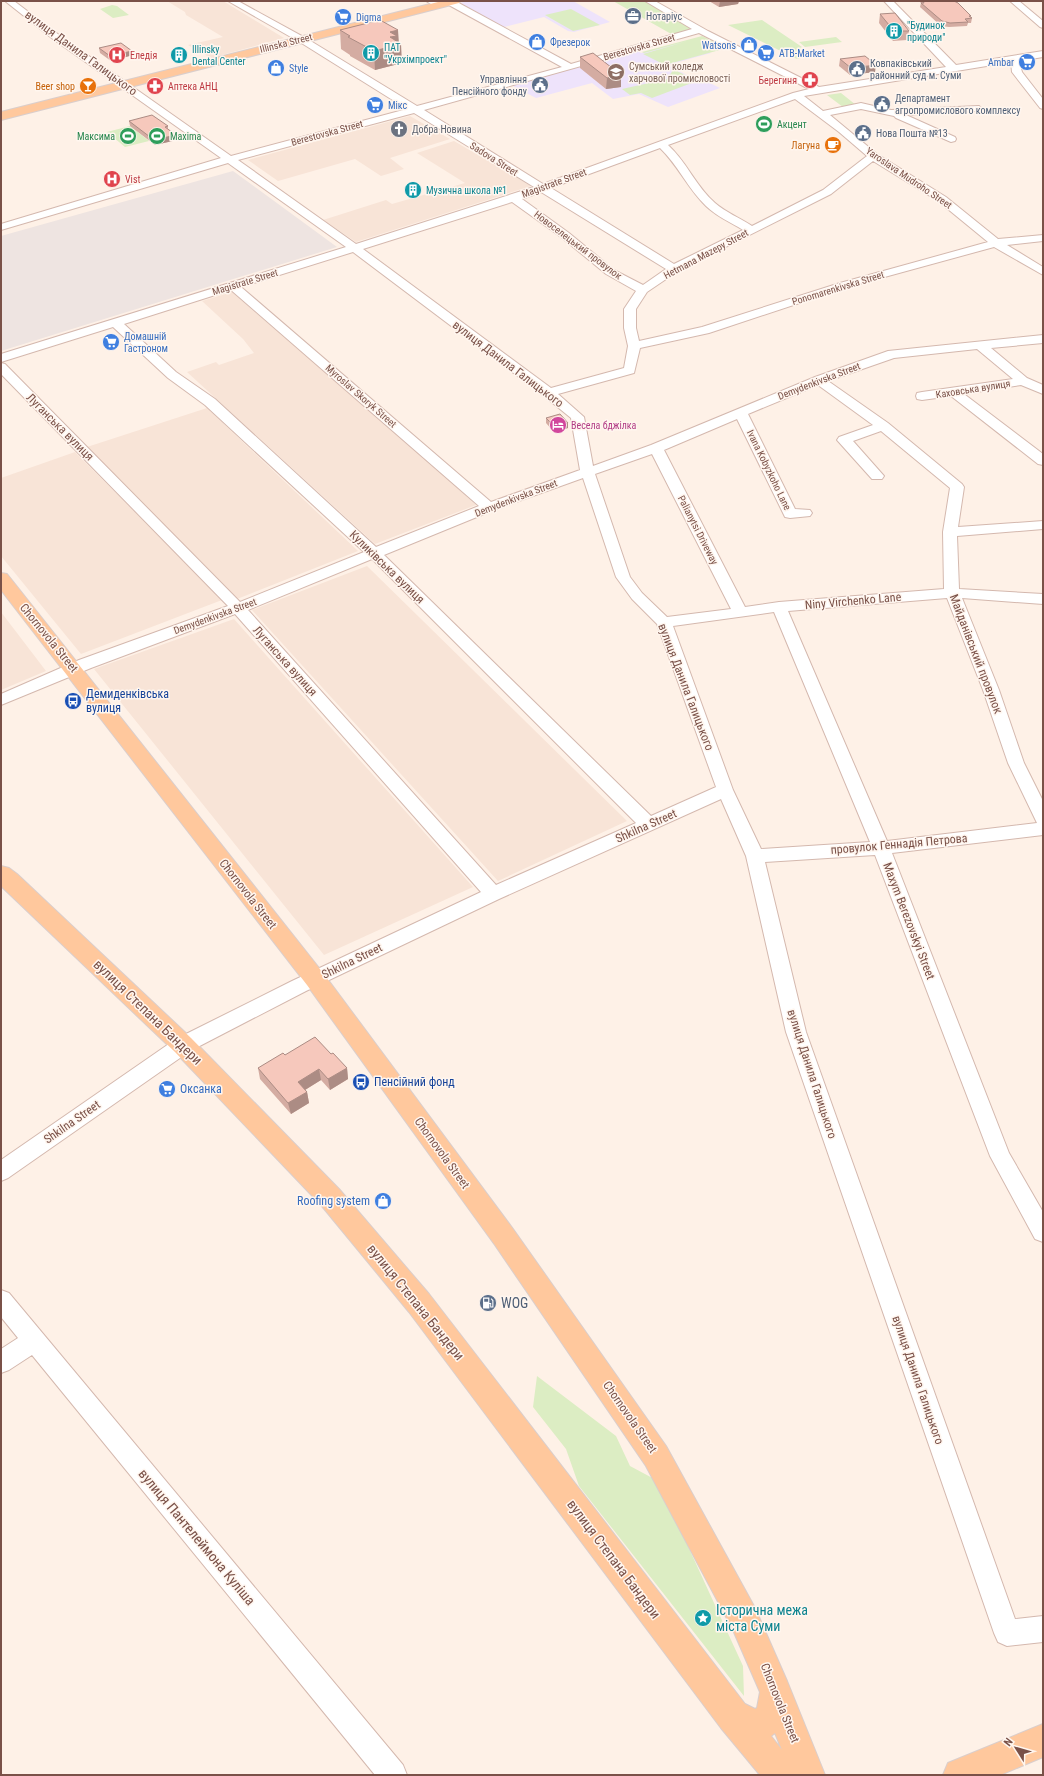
<svg xmlns="http://www.w3.org/2000/svg" width="1044" height="1776" font-family="'Roboto Condensed',sans-serif">
<style>
.residential{fill:#f8e4d7}
.industrial{fill:#eee4e1}
.education{fill:#eee3fb}
.green{fill:#dcedc3}
.lines{fill:none;stroke-linecap:round;stroke-linejoin:round}
.minor-casing{stroke:#d4b8ae;stroke-width:2}
.major-casing{stroke:#dacecc;stroke-width:2}
.minor{fill:#fff;fill-rule:evenodd}
.major{fill:#ffc89d;fill-rule:evenodd}
.wall{fill:#d4aca2}
.shaded-wall{fill:#ac8c84}
.building{fill:#f6c8bc;stroke:#ac8c84}
.labels{text-anchor:middle;dominant-baseline:central;stroke-width:3;stroke-linejoin:round;paint-order:stroke}
.far-service-label{font-size:10px;fill:#4e5e75;stroke:#fff6ef;text-anchor:start}
.far-shop-label{font-size:10px;fill:#366cbe;stroke:#fff6ef;text-anchor:start}
.far-culture-label{font-size:10px;fill:#0d838f;stroke:#fff6ef;text-anchor:start}
.far-street-label{font-size:10px;fill:#7a5148;stroke:#fff6ef}
.far-health-label{font-size:10px;fill:#be3a42;stroke:#fff6ef;text-anchor:start}
.far-education-label{font-size:10px;fill:#785e54;stroke:#fff6ef;text-anchor:start}
.far-food-label{font-size:10px;fill:#c56008;stroke:#fff6ef;text-anchor:end}
.far-leisure-label{font-size:10px;fill:#27864d;stroke:#fff6ef;text-anchor:start}
.far-worship-label{font-size:10px;fill:#5b616d;stroke:#fff6ef;text-anchor:start}
.far-hotel-label{font-size:10px;fill:#b23c85;stroke:#fff6ef;text-anchor:start}
.street-label{font-size:12px;fill:#7a5148;stroke:#fff6ef}
.transit-label{font-size:12px;fill:#164399;stroke:#fff6ef;text-anchor:start}
.shop-label{font-size:12px;fill:#366cbe;stroke:#fff6ef;text-anchor:start}
.near-street-label{font-size:14px;fill:#7a5148;stroke:#fff6ef}
.near-service-label{font-size:14px;fill:#4e5e75;stroke:#fff6ef;text-anchor:start}
.near-culture-label{font-size:14px;fill:#0d838f;stroke:#fff6ef;text-anchor:start}
</style>
<rect width="100%" height="100%" fill="#fef1e7"/>
<path class="residential" d="M167,1H223L284,38L211,58L188,45L223,37L186,15L185,12Z
M410,116L450,139L390,158L404,169L381,176L355,159L278,181L248,160Z
M454,141L531,186L356,242L323,220L386,200L392,204L465,183L417,153Z
M232,292L418,452L476,505L375,544L187,372L216,362L219,365L254,353L243,339L202,301Z
M207,408L358,551L237,599L87,447Z
M75,452L222,600L81,654L1,556V478Z
M367,566L627,821L498,881L252,610Z
M1,612L46,671L1,690Z
M234,619L473,887L324,955L94,669Z"/>
<path class="industrial" d="M233,171L337,247L1,351V236Z"/>
<path class="education" d="M469,1H573L610,22L574,32L568,31L544,17L504,27L459,3Z
M687,41L711,53L668,65L700,82L706,81L720,88L668,107L639,94L613,99L592,83L536,98L509,84L633,49L641,53Z"/>
<path class="green" d="M613,1H645L695,29L673,35Z
M112,5L117,6L129,15L113,18L100,9Z
M571,9L600,25L573,31L545,15Z
M762,20L802,47L800,48L809,56L797,59L728,25Z
M702,36L727,48L665,65L643,54L688,41L644,53L642,52Z
M836,37L842,42L805,47L799,42Z
M673,70H675L697,81L652,98L641,93L630,95L622,89L667,79Z
M841,93L856,105L843,107L827,95Z
M130,126L149,141L125,147L107,132Z
M537,1376L616,1436L630,1466L658,1481L743,1666L744,1696L579,1486L566,1449L533,1407Z"/>
<g class="lines">
<g class="minor-casing">
<path id="minor" d="M5,1H14L59,35L231,156L407,109L303,44L228,1H238L309,40L417,106L562,67L447,4L446,1H455L571,64L692,29L645,1H655L708,31L819,87L946,67L884,1H893L956,65L1043,51V57L1019,61L1022,72L1043,99V109L1040,108L1012,72L1011,62L804,96L823,111L861,103L891,110L979,106L981,108L976,111L906,115L955,137L956,139L955,141L951,142L896,118L894,116L861,109L830,115L877,154L946,197L998,239L1043,235V241L1007,245L1043,267V275L994,247L848,287L709,333L640,348L634,373L558,394L584,417L593,466L651,445L815,377L888,351L1043,335V343L991,348L1027,378L1043,385V394L1021,385L964,394L1043,454V465L1038,464L951,396L922,400L917,399L916,396L917,393L922,392L1013,379L977,349L894,358L828,381L888,423L962,484L964,487L958,527L1043,521V529L957,536L959,589L1043,594V604L962,598L999,690L1024,763L1043,801V835L892,853L1009,1153L1043,1212V1242L1035,1239L990,1156L875,855L765,862L806,1032L1015,1619L1043,1616V1642L1007,1646L998,1642L994,1633L786,1032L746,856L721,799L499,899L306,991L190,1051L8,1178L1,1181V1160L176,1039L292,981L481,892L235,614L91,668L1,705V694L79,660L228,606L1,374V363L5,364L240,602L364,552L205,405L168,378L113,327L1,362V354L346,247L228,163L1,230V224L221,158L53,39ZM699,33L809,89L793,93L543,184L424,110ZM795,99L839,132L867,156L823,190L752,226C740,218 725,212 715,203C696,187 687,162 668,145ZM414,113L534,187L356,244L238,160ZM660,148C678,165 688,189 706,206C716,216 732,223 743,230L674,264L551,188ZM873,161L938,201L988,242L840,283L702,327L639,341L636,328V309L647,292L678,271L831,194ZM541,192L666,269L643,285L614,270L569,233L522,199ZM512,202L561,237L606,274L636,291L624,309V328L628,346L624,368L551,388L363,249ZM353,252L544,396L571,418L580,470L491,502L241,287ZM231,290L479,506L376,547L215,399L176,372L124,324ZM818,385L873,425L839,437L837,440L872,479H882L884,476L853,441L881,431L950,488L943,532L944,589L779,602L745,607L664,450L737,419L785,517L790,518L810,516L812,513L810,510L795,509L748,414ZM652,454L731,609L667,617L642,593L630,577L595,474ZM583,478L616,577L632,599L657,624L716,787L651,816L384,555L494,510ZM372,559L636,823L496,885L248,610ZM947,598L983,690L1008,763L1037,823L887,841L788,611ZM774,612L870,842L761,849L733,790L673,626Z
M426,1H437L442,5L438,8Z
M1010,1H1019L1043,21V28L1040,27Z
M1,1290L9,1293L403,1765L407,1775H375L32,1355L9,1370L1,1373V1349L18,1338L1,1317Z"/>
</g>
<g class="major-casing">
<path id="major" d="M442,1H460L459,3L1,120V112Z
M1,573L7,574L323,973L513,1229L666,1446L755,1608L787,1681L825,1775H760L721,1728L409,1312L321,1205L175,1052L1,886V866L9,868L17,874L191,1038L339,1189L429,1294L745,1704L755,1709L757,1708L760,1692L733,1630L646,1466L495,1245L307,985L1,590ZM775,1733L782,1750L771,1736Z
M1043,1724V1757L1000,1775H943L948,1763Z"/>
</g>
<use href="#minor" class="minor"/>
<use href="#major" class="major"/>
</g>
<path class="wall" d="M709,1H739L738,4L719,7Z
M919,1H954L972,18L971,23H968L967,26L949,27L941,26L920,7L921,3Z
M880,14L909,31L907,40L893,41L879,23Z
M340,30H398V42L402,63L375,70L350,56V55L341,49Z
M99,48L132,51L133,55L111,61L100,53Z
M580,57L621,75V87L606,89L580,68Z
M840,59L875,72L850,75L839,66Z
M129,121L168,126V129L177,140L155,145L130,126Z
M546,418L568,423V428L554,432L546,423Z
M331,1054L347,1068L348,1079L330,1090L321,1080L305,1090L307,1092L309,1103L291,1114L260,1079L258,1068L285,1055Z"/>
<path class="shaded-wall" d="M720,1H739L738,4L719,7Z
M398,30L399,44H401L402,63L375,70L374,51L390,32Z
M132,51L133,55L111,61L110,56Z
M876,65L875,72L850,75L851,68Z
M621,75V87L606,89L607,78Z
M176,135L177,140L155,145L154,140Z
M568,423V428L554,432V426Z
M347,1068L348,1079L330,1090L328,1079Z
M319,1069L321,1080L300,1093L298,1082Z
M307,1092L309,1103L291,1114L288,1103Z"/>
<path class="building" d="M923,1H954L958,3L971,16H969L972,18L965,19L968,22L950,23L942,21L921,3H924Z
M895,13L909,31H894L880,14Z
M380,20L398,30L390,32L397,36L390,37L401,44L374,51L348,37L350,36L340,30Z
M121,43L132,51L110,56L99,48Z
M593,53L621,75L607,78L580,57Z
M865,56L876,65L851,68L840,59Z
M152,115L168,126L165,127L176,135L154,140L129,121Z
M560,414L568,423L554,426L546,418Z
M315,1037L331,1054L333,1053L347,1068L328,1079L319,1069L298,1082L307,1092L288,1103L258,1068L283,1053L285,1055Z"/>
<defs>
<g id="office-disc" transform="scale(0.9)"><circle r="9.5" fill="#5c6f8a" stroke="#fff6ef"/><path d="M-6-3h4V-5.5h4V-3h4V5H-6ZM-1-4.5V-3h2v-1.5ZM-6 0V1H6V0Z" fill="#fff"/></g>
<g id="supermarket-disc" transform="scale(0.9)"><circle r="9.5" fill="#3f7fe0" stroke="#fff6ef"/><path d="M-6-5.5h2.5l.6 2H6L4.5 2H-2.5L-4.4-4H-6ZM-1.5 3.2a1.3 1.3 0 1 0 .1 0ZM3 3.2a1.3 1.3 0 1 0 .1 0Z" fill="#fff"/></g>
<g id="building-disc" transform="scale(0.9)"><circle r="9.5" fill="#0f9aa8" stroke="#fff6ef"/><path d="M-4-6H4V6H1V3H-1V6H-4ZM-2.5-4.3h1.7v1.8h-1.7ZM.8-4.3h1.7v1.8H.8ZM-2.5-1h1.7V.8h-1.7ZM.8-1h1.7V.8H.8Z" fill="#fff"/></g>
<g id="shop-disc" transform="scale(0.9)"><circle r="9.5" fill="#3f7fe0" stroke="#fff6ef"/><path d="M-5-2.5h2.3a2.7 3.5 0 0 1 5.4 0H5L5.5 6h-11ZM-1.5-2.5h3a1.5 2.3 0 0 0-3 0Z" fill="#fff"/></g>
<g id="hospital-disc" transform="scale(0.9)"><circle r="9.5" fill="#e0444e" stroke="#fff6ef"/><path d="M-5-5h3v3.5h4V-5h3V5h-3V1.5h-4V5h-3Z" fill="#fff"/></g>
<g id="civic-disc" transform="scale(0.9)"><circle r="9.5" fill="#5c6f8a" stroke="#fff6ef"/><path d="M-.6-6.5H3V-4.5H.6V-3L4-1V1h2V6H-6V1h2V-1L-.6-3ZM-1.2 2.5V6h2.4V2.5Z" fill="#fff"/></g>
<g id="university-disc" transform="scale(0.9)"><circle r="9.5" fill="#8d6e63" stroke="#fff6ef"/><path d="M0-5L7-2L0 1L-7-2ZM-4 1L0 2.5L4 1V4Q0 6-4 4Z" fill="#fff"/></g>
<g id="pharmacy-disc" transform="scale(0.9)"><circle r="9.5" fill="#e0444e" stroke="#fff6ef"/><path d="M-2-6h4v4h4v4h-4v4h-4v-4h-4v-4h4Z" fill="#fff"/></g>
<g id="bar-disc" transform="scale(0.9)"><circle r="9.5" fill="#e8710a" stroke="#fff6ef"/><path d="M-6-5H6L.8 .8V4.5H3.5V6h-7V4.5H-.8V.8Z" fill="#fff"/></g>
<g id="stadium-disc" transform="scale(0.9)"><circle r="9.5" fill="#2e9e5b" stroke="#fff6ef"/><path d="M0-5a6.5 5 0 1 0 0 10a6.5 5 0 1 0 0-10ZM-3.5-1.8h7v3.6h-7Z" fill="#fff"/></g>
<g id="church-disc" transform="scale(0.9)"><circle r="9.5" fill="#6b7280" stroke="#fff6ef"/><path d="M-1.2-6h2.4v3.5h3.3v2.4h-3.3V6h-2.4V-.1h-3.3v-2.4h3.3Z" fill="#fff"/></g>
<g id="cafe-disc" transform="scale(0.9)"><circle r="9.5" fill="#e8710a" stroke="#fff6ef"/><path d="M-5.5-4.5H6V0H3Q3 3.5 0 3.5H-2.5Q-5.5 3.5-5.5 0ZM3-3.2v2h1.7v-2ZM-6 4.5H4V6H-6Z" fill="#fff"/></g>
<g id="hotel-disc" transform="scale(0.9)"><circle r="9.5" fill="#d1479c" stroke="#fff6ef"/><path d="M-6-4.5h1.5V1H6V5H4.5V3h-9V5H-6ZM-4 0a1.8 1.8 0 1 1 3.6 0ZM.5 0V-2.5h3Q6-2.5 6 0Z" fill="#fff"/></g>
<g id="bus-disc" transform="scale(0.9)"><circle r="9.5" fill="#1a4fb4" stroke="#fff6ef"/><path d="M-5-6H5V4H4V6H2V4H-2V6H-4V4H-5ZM-3.5-4V0h7V-4ZM-3.5 1.2v1.5H-2V1.2ZM2 1.2v1.5H3.5V1.2Z" fill="#fff"/></g>
<g id="fuel-disc" transform="scale(0.9)"><circle r="9.5" fill="#5c6f8a" stroke="#fff6ef"/><path d="M-5.5-6h7V0h2V4h1.3V-2.5L3-4.5l.8-.8L6-3V5H2.5V1h-1V6h-7ZM-4.2-4.7v3.2H.2V-4.7Z" fill="#fff"/></g>
<g id="sight-disc" transform="scale(0.9)"><circle r="9.5" fill="#0f9aa8" stroke="#fff6ef"/><path d="M0-6L1.8-2.2L6-1.7L2.9 1.2L3.7 5.4L0 3.3L-3.7 5.4L-2.9 1.2L-6-1.7L-1.8-2.2Z" fill="#fff"/></g>
</defs>
<g fill-rule="evenodd">
<use href="#office-disc" x="633" y="16"/>
<use href="#supermarket-disc" x="343" y="17"/>
<use href="#building-disc" x="894" y="31"/>
<use href="#shop-disc" x="537" y="42"/>
<use href="#shop-disc" x="749" y="45"/>
<use href="#building-disc" x="371" y="53"/>
<use href="#supermarket-disc" x="766" y="53"/>
<use href="#hospital-disc" x="117" y="55"/>
<use href="#building-disc" x="179" y="55"/>
<use href="#supermarket-disc" x="1027" y="62"/>
<use href="#shop-disc" x="276" y="68"/>
<use href="#civic-disc" x="857" y="69"/>
<use href="#university-disc" x="616" y="72"/>
<use href="#pharmacy-disc" x="810" y="80"/>
<use href="#civic-disc" x="540" y="85"/>
<use href="#bar-disc" x="88" y="86"/>
<use href="#pharmacy-disc" x="155" y="86"/>
<use href="#civic-disc" x="882" y="104"/>
<use href="#supermarket-disc" x="375" y="105"/>
<use href="#stadium-disc" x="764" y="124"/>
<use href="#church-disc" x="399" y="129"/>
<use href="#civic-disc" x="863" y="133"/>
<use href="#stadium-disc" x="128" y="136"/>
<use href="#stadium-disc" x="157" y="136"/>
<use href="#cafe-disc" x="833" y="145"/>
<use href="#hospital-disc" x="112" y="179"/>
<use href="#building-disc" x="413" y="190"/>
<use href="#supermarket-disc" x="111" y="342"/>
<use href="#hotel-disc" x="558" y="425"/>
<use href="#bus-disc" x="73" y="701"/>
<use href="#bus-disc" x="361" y="1082"/>
<use href="#supermarket-disc" x="167" y="1089"/>
<use href="#shop-disc" x="383" y="1201"/>
<use href="#fuel-disc" x="488" y="1303"/>
<use href="#sight-disc" x="703" y="1618"/>
</g>
<g class="labels">
<g class="far-service-label">
<text x="646" y="16">Нотаріус</text>
<text x="870" y="63">Ковпаківський<tspan x="870" dy="12">районний суд м. Суми</tspan></text>
<text x="527" y="79" text-anchor="end">Управління<tspan x="527" dy="12">Пенсійного фонду</tspan></text>
<text x="895" y="98">Департамент<tspan x="895" dy="12">агропромислового комплексу</tspan></text>
<text x="876" y="133">Нова Пошта №13</text>
</g>
<g class="far-shop-label">
<text x="356" y="17">Digma</text>
<text x="550" y="42">Фрезерок</text>
<text x="736" y="45" text-anchor="end">Watsons</text>
<text x="779" y="53">ATB-Market</text>
<text x="1014" y="62" text-anchor="end">Ambar</text>
<text x="289" y="68">Style</text>
<text x="388" y="105">Мікс</text>
<text x="124" y="336">Домашній<tspan x="124" dy="12">Гастроном</tspan></text>
</g>
<g class="far-culture-label">
<text x="907" y="25">"Будинок<tspan x="907" dy="12">природи"</tspan></text>
<text x="384" y="47">ПАТ<tspan x="384" dy="12">"Укрхімпроект"</tspan></text>
<text x="192" y="49">Illinsky<tspan x="192" dy="12">Dental Center</tspan></text>
<text x="426" y="190">Музична школа №1</text>
</g>
<g class="far-street-label">
<text transform="translate(286 43) rotate(-14)">Illinska Street</text>
<text transform="translate(639 47) rotate(-16)">Berestovska Street</text>
<text transform="translate(327 133) rotate(-15)">Berestovska Street</text>
<text transform="translate(494 159) rotate(32)">Sadova Street</text>
<text transform="translate(909 178) rotate(34)">Yaroslava Mudroho Street</text>
<text transform="translate(554 183) rotate(-20)">Magistrate Street</text>
<text transform="translate(578 245) rotate(37)">Новоселецький провулок</text>
<text transform="translate(706 254) rotate(-28)">Hetmana Mazepy Street</text>
<text transform="translate(245 282) rotate(-17)">Magistrate Street</text>
<text transform="translate(838 288) rotate(-17)">Ponomarenkivska Street</text>
<text transform="translate(819 381) rotate(-21)">Demydenkivska Street</text>
<text transform="translate(973 389) rotate(-9)">Каховська вулиця</text>
<text transform="translate(361 396) rotate(41)">Myroslav Skoryk Street</text>
<text transform="translate(769 470) rotate(64)">Ivana Kobyzkoho Lane</text>
<text transform="translate(516 498) rotate(-21)">Demydenkivska Street</text>
<text transform="translate(698 530) rotate(63)">Palianytsi Driveway</text>
<text transform="translate(215 616) rotate(-20)">Demydenkivska Street</text>
</g>
<g class="far-health-label">
<text x="130" y="55">Еледія</text>
<text x="797" y="80" text-anchor="end">Берегиня</text>
<text x="168" y="86">Аптека АНЦ</text>
<text x="125" y="179">Vist</text>
</g>
<g class="far-education-label">
<text x="629" y="66">Сумський коледж<tspan x="629" dy="12">харчової промисловості</tspan></text>
</g>
<g class="far-food-label">
<text x="75" y="86">Beer shop</text>
<text x="820" y="145">Лагуна</text>
</g>
<g class="far-leisure-label">
<text x="777" y="124">Акцент</text>
<text x="115" y="136" text-anchor="end">Максима</text>
<text x="170" y="136">Maxima</text>
</g>
<g class="far-worship-label">
<text x="412" y="129">Добра Новина</text>
</g>
<g class="far-hotel-label">
<text x="571" y="425">Весела бджілка</text>
</g>
<g class="street-label">
<text transform="translate(81 53) rotate(36)">вулиця Данила Галицького</text>
<text transform="translate(508 364) rotate(37)">вулиця Данила Галицького</text>
<text transform="translate(60 427) rotate(45)">Луганська вулиця</text>
<text transform="translate(387 567) rotate(44)">Куликівська вулиця</text>
<text transform="translate(853 601) rotate(-5)">Niny Virchenko Lane</text>
<text transform="translate(49 638) rotate(51)">Chornovola Street</text>
<text transform="translate(976 654) rotate(69)">Майданівський провулок</text>
<text transform="translate(285 661) rotate(48)">Луганська вулиця</text>
<text transform="translate(686 687) rotate(69)">вулиця Данила Галицького</text>
<text transform="translate(646 826) rotate(-24)">Shkilna Street</text>
<text transform="translate(899 844) rotate(-5)">провулок Геннадія Петрова</text>
<text transform="translate(248 894) rotate(52)">Chornovola Street</text>
<text transform="translate(909 921) rotate(69)">Maxym Berezovskyi Street</text>
<text transform="translate(352 961) rotate(-26)">Shkilna Street</text>
<text transform="translate(812 1074) rotate(72)">вулиця Данила Галицького</text>
<text transform="translate(72 1122) rotate(-35)">Shkilna Street</text>
<text transform="translate(442 1153) rotate(54)">Chornovola Street</text>
<text transform="translate(918 1380) rotate(71)">вулиця Данила Галицького</text>
<text transform="translate(630 1417) rotate(55)">Chornovola Street</text>
<text transform="translate(780 1703) rotate(68)">Chornovola Street</text>
</g>
<g class="transit-label">
<text x="86" y="694">Демиденківська<tspan x="86" dy="14">вулиця</tspan></text>
<text x="374" y="1082">Пенсійний фонд</text>
</g>
<g class="shop-label">
<text x="180" y="1089">Оксанка</text>
<text x="370" y="1201" text-anchor="end">Roofing system</text>
</g>
<g class="near-street-label">
<text transform="translate(148 1012) rotate(44)">вулиця Степана Бандери</text>
<text transform="translate(416 1302) rotate(51)">вулиця Степана Бандери</text>
<text transform="translate(197 1537) rotate(50)">вулиця Пантелеймона Куліша</text>
<text transform="translate(614 1559) rotate(53)">вулиця Степана Бандери</text>
</g>
<g class="near-service-label">
<text x="501" y="1303">WOG</text>
</g>
<g class="near-culture-label">
<text x="716" y="1610">Історична межа<tspan x="716" dy="16">міста Суми</tspan></text>
</g>
</g>
<rect width="1044" height="1776" fill="none" stroke="#7a5148" stroke-width="4"/>
<g transform="translate(1016 1748) rotate(307)" stroke="#fff6ef" stroke-width="3" paint-order="stroke">
<path d="M0-3L7 15L0 10L-7 15Z" fill="#7a5148"/>
<text y="-6" font-size="11" font-weight="bold" text-anchor="middle" fill="#7a5148">N</text>
</g>
</svg>
